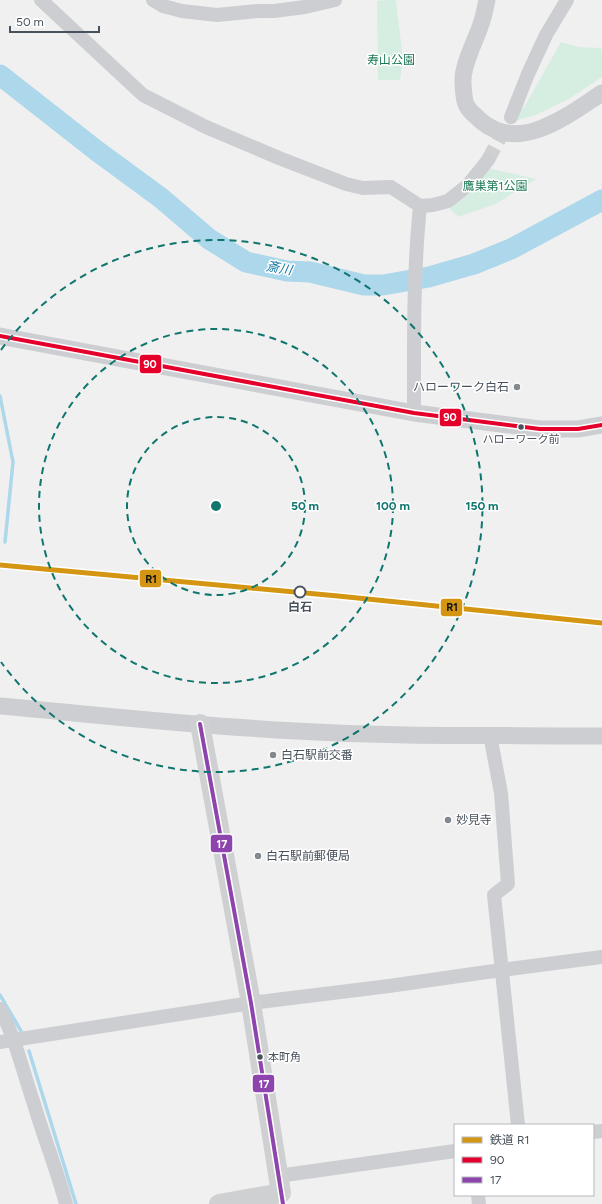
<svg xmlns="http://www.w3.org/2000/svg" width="602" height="1204" font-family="Figtree,'Noto Sans JP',sans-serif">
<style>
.green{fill:#d6eee2}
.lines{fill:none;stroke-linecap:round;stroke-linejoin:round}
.stream{stroke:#add7ea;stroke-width:3.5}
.river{stroke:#add7ea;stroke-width:21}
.minor-tunnel{stroke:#cfd0d2;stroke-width:14;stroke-dasharray:14 7;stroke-linecap:butt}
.minor{stroke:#ccced1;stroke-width:14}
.tertiary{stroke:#ccced1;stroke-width:17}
.secondary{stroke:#ced0d2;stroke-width:20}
.bus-1-casing{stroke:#fff;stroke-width:7}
.bus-2-casing{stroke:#fff;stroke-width:7}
.bus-1{stroke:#e4002b;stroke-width:4}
.bus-2{stroke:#8e44ad;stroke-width:4}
.rail-1-casing{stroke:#fff;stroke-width:8}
.rail-1{stroke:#d49512;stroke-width:5}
.ring{fill:none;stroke:#0f766e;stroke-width:2;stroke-dasharray:7 5}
.poi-dot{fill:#838990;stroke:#fff;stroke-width:1.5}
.bus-dot{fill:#48515c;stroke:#fff;stroke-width:1.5}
.stop-dot{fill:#fff;stroke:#48515c;stroke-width:2}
.labels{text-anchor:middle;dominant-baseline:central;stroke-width:3;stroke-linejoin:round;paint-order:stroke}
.bus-label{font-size:11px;fill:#48515c;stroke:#fff}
.park-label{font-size:12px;fill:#1c7a55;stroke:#fff}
.poi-label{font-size:12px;fill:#48515c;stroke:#fff;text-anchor:start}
.stop-label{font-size:12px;font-weight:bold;fill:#48515c;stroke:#fff}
.water-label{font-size:13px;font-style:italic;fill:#1477a3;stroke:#fff}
.centre{fill:#0f766e;stroke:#fff;stroke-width:2}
.ring-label{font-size:12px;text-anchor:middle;font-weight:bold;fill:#0f766e;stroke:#fff;stroke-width:3;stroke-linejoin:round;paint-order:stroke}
.line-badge{stroke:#fff;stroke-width:1.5}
.badge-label{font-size:11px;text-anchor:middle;font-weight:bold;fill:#fff}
.pale-badge-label{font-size:11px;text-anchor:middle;font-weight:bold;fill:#111}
</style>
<rect width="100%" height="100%" fill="#f1f0f0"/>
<path class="green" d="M386,0H396L403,59L400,80H378L377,1Z
M561,42L579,47L601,48L602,56V77L569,99L536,115L517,120L515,114L524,107Z
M488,168L536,179L496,204L458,217L449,208Z"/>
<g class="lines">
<path class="stream" d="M0,396L13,462L5,542
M0,995L21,1031
M29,1051L76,1204"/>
<path class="river" d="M0,75L97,151L161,198L209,239L246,262L287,271L310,272L364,285H383L429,277L474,264L511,249L602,200"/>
<path class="minor-tunnel" d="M488,160L508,123"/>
<path class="minor" d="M41,0L143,95L206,127L279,158L346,184L363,188L391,187L420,206L433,205L448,201L468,185L488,160
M153,0L163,6L182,11L217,15L257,11H274L305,7L335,0
M511,117L528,74L546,35L567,0
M414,413C414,344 413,275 420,206
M490,735L501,793L508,884L494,895L518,1125
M0,1009C16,1039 23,1072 34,1104C44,1138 57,1170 66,1204
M0,1042L251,1003L389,986L501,970L602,957
M593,1132L602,1131
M278,1176L455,1151
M478,1195L479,1204"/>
<path class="tertiary" d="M487,0C485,8 484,16 481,24C476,40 462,65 463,82C463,87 464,102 467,106C469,111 477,117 481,121C520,154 568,115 602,93
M0,336L414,413L540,429H578L602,425
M0,706C99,715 197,726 296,731C398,737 500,735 602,736"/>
<path class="secondary" d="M200,724L251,1003L281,1193L219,1204"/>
<g class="bus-1-casing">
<path id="bus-1" d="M0,336L414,413L540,429H578L602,425"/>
</g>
<g class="bus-2-casing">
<path id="bus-2" d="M200,724L251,1003L283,1204"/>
</g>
<use href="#bus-1" class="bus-1"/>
<use href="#bus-2" class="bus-2"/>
<g class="rail-1-casing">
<path id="rail-1" d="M0,565L338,596L602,623"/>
</g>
<use href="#rail-1" class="rail-1"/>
</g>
<g class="ring">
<circle cx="216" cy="506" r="89"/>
<circle cx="216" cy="506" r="177"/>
<path d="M1 350A266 266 0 1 1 1 662"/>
</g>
<g class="poi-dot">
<circle cx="517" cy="387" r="4"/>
<circle cx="273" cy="755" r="4"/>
<circle cx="448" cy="820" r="4"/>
<circle cx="258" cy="856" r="4"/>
</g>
<g class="bus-dot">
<circle cx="521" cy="427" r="3.5"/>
<circle cx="260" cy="1057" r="3.5"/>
</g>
<circle class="stop-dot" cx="300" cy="592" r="5.5"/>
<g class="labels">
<g class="bus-label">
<text x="521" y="439">ハローワーク前</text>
<text x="268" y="1057" text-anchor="start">本町角</text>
</g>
<g class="park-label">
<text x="391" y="60">寿山公園</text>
<text x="495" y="186">鷹巣第1公園</text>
</g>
<g class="poi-label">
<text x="509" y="387" text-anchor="end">ハローワーク白石</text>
<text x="281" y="755">白石駅前交番</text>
<text x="456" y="820">妙見寺</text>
<text x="266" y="856">白石駅前郵便局</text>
</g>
<g class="stop-label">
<text x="300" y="607">白石</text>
</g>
<g class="water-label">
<text transform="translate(279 268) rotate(10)">斎川</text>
</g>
</g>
<circle cx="216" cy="506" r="6" class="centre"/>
<g class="ring-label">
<text x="305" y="510">50 m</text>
<text x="393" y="510">100 m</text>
<text x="482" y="510">150 m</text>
</g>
<g class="line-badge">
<rect x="139" y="354" width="23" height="20" rx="4" fill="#e4002b"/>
<rect x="439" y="408" width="23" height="19" rx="4" fill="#e4002b"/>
<rect x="139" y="569" width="23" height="19" rx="4" fill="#d49512"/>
<rect x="440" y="598" width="23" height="19" rx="4" fill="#d49512"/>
<rect x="210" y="834" width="23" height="19" rx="4" fill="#8e44ad"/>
<rect x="252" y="1074" width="23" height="19" rx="4" fill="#8e44ad"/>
</g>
<g class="badge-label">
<text x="150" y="368">90</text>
<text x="450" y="421">90</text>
<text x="222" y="848">17</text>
<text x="264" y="1088">17</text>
</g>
<g class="pale-badge-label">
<text x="151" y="583">R1</text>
<text x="452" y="611">R1</text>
</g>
<rect x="454" y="1124" width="140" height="72" fill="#ffffff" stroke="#b6b9be"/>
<rect x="462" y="1137" width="20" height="6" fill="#d49512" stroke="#b6b9be"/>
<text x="490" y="1144" font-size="12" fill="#48515c">鉄道 R1</text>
<rect x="462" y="1157" width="20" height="6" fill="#e4002b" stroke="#b6b9be"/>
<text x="490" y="1164" font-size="12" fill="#48515c">90</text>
<rect x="462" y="1177" width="20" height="6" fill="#8e44ad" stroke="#b6b9be"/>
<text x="490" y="1184" font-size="12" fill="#48515c">17</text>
<path d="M10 26v6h89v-6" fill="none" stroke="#48515c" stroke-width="2"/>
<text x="16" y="26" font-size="12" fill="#48515c" stroke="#ffffff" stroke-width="3" paint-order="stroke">50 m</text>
</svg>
